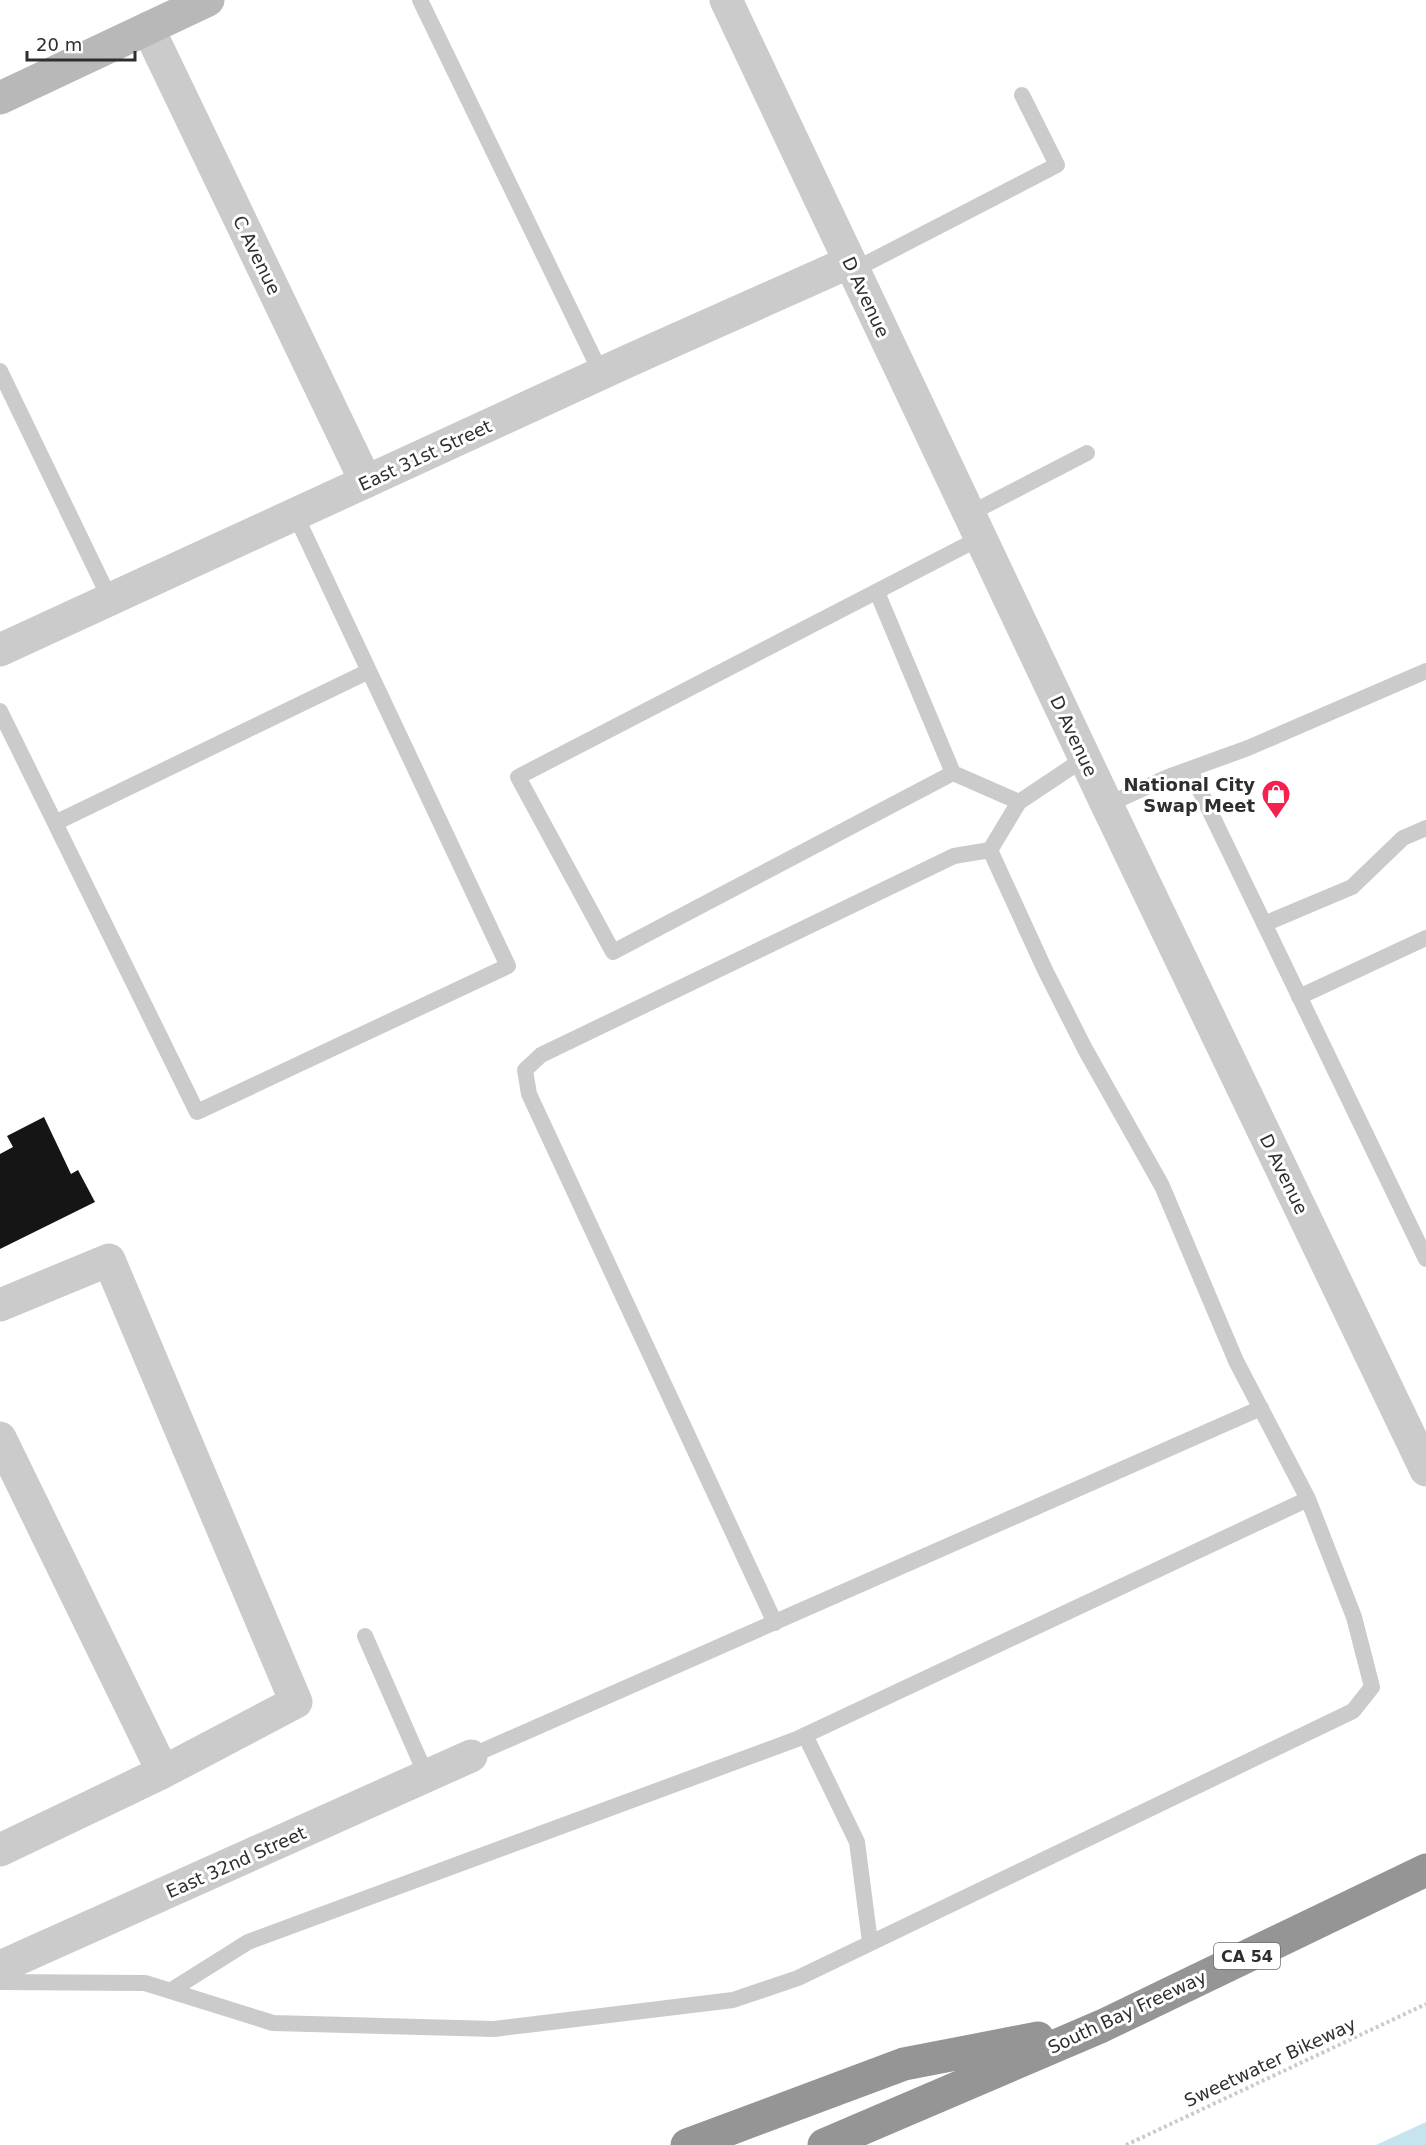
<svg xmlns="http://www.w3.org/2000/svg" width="1426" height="2145" font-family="'DejaVu Sans',sans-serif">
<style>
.water{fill:#c5e4ee}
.building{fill:#151515}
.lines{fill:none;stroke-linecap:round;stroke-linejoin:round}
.path{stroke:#cbcbcb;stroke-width:4;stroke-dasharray:3 3;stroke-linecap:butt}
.lane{stroke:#cbcbcb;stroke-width:16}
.street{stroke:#cbcbcb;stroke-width:33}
.secondary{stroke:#b8b8b8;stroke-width:33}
.highway{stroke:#959595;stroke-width:33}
.labels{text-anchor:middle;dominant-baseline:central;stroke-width:6;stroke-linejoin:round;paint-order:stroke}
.shield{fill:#fff;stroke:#6d6d6d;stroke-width:1.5}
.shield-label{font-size:16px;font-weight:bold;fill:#2e2e2e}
.street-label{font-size:18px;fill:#2e2e2e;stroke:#fff}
.poi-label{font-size:18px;font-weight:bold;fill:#2e2e2e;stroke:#fff;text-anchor:end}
</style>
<rect width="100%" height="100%" fill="#fff"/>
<path class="water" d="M1426,2122V2145H1376Z"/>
<path class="building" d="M44,1117L71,1174L78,1170L95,1202L0,1249V1154L13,1147L7,1136Z"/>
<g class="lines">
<path class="path" d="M1126,2145L1426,2004"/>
<path class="lane" d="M420,0L601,373
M854,270L1057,165L1022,95
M0,371L110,599
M969,514L1087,453
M980,538L518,777L613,952L953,773L1019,802L1085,758
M877,592L953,773
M0,711L197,1112L508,966L295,514
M1190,770L1426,1259
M1107,805L1168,777L1248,748L1426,671
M55,823L369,671
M1264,924L1352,887L1403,838L1426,828
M1299,997L1426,938
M775,1623L529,1094L525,1070L541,1055L954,856L990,850L1019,802
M365,1636L427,1777
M805,1735L857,1842L870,1942
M471,1756L1261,1408
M0,1982L145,1983L273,2023L494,2029L733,2000L798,1978L1353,1711L1372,1687L1354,1617L1308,1499L1236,1361L1162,1186L1085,1049L1045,970L990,850
M170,1991L248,1942L797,1739L1308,1499"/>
<path class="street" d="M726,0L1107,805L1426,1470
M148,28L366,482
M0,650L628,361L850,262
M0,1305L109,1260L296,1702L163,1772L0,1850
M0,1438L163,1772
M0,1967L471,1756"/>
<path class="secondary" d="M0,98L208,0"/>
<path class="highway" d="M687,2145L904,2064L1038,2038
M824,2145L1102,2026L1426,1870"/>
</g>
<defs>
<g id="shop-pin" transform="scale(1.5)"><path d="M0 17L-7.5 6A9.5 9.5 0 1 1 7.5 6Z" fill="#f4214e" stroke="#fff"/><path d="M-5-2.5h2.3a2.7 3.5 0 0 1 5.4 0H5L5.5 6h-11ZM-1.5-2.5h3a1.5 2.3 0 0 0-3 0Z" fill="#fff"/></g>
</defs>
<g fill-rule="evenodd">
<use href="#shop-pin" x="1276" y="794"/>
</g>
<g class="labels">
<rect class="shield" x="1214" y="1943" width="66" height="26" rx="4.5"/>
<g class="shield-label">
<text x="1247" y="1956">CA 54</text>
</g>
<g class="street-label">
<text transform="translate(257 255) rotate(64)">C Avenue</text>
<text transform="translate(866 297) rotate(65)">D Avenue</text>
<text transform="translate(425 455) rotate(-25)">East 31st Street</text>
<text transform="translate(1074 736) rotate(65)">D Avenue</text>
<text transform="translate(1284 1174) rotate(64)">D Avenue</text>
<text transform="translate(236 1862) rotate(-24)">East 32nd Street</text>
<text transform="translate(1127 2012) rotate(-25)">South Bay Freeway</text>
<text transform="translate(1270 2062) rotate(-25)">Sweetwater Bikeway</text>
</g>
<g class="poi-label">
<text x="1255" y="784">National City<tspan x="1255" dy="21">Swap Meet</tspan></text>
</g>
</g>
<path d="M27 51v9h108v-9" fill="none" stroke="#2e2e2e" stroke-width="3"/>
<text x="36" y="51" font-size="18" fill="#2e2e2e" stroke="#ffffff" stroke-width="4.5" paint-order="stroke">20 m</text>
</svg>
